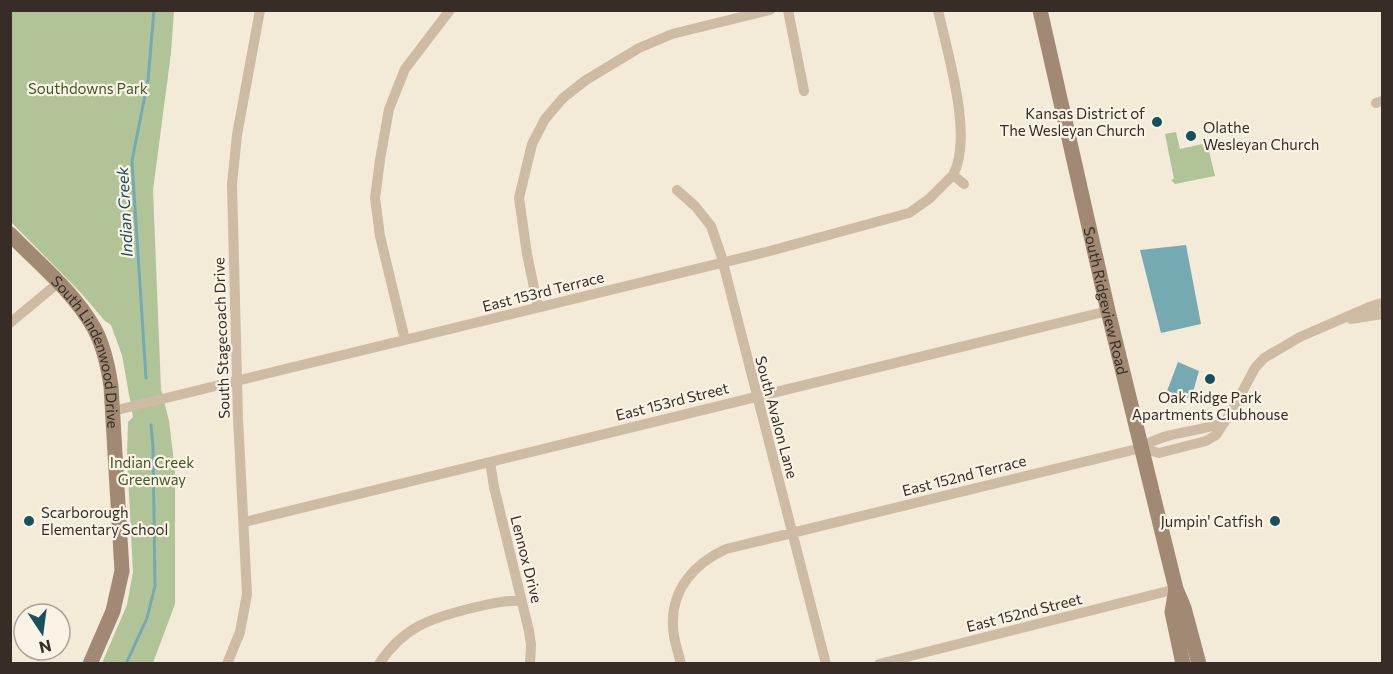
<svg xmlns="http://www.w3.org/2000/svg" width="1393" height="674" font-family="Commissioner,sans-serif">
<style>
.green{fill:#b0c497}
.water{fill:#75aab3}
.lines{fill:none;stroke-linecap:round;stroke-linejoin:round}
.stream{stroke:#75aab3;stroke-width:3}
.street{stroke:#cdbba3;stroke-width:10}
.secondary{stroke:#a18974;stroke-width:15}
.poi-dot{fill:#17515d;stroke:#fbf3e5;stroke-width:2}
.labels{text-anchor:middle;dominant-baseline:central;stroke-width:4.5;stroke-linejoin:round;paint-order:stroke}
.park-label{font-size:15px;fill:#415827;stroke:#fbf3e5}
.poi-label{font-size:15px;fill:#372d26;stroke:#fbf3e5;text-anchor:end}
.street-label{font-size:15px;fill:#372d26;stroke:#fbf3e5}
.water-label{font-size:16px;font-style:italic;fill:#17515d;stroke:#fbf3e5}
</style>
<rect width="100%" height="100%" fill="#f4ead8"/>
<path class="green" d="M10,11H174L171,53L153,190L161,389L169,421L175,470V604L153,663H102L127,605L133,572L127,456L128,422L133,417L122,355L111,325L105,321L81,293L11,222Z
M1176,132L1180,149L1207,143L1215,176L1175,184L1171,180L1174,179L1165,134Z"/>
<path class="water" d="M1186,245L1201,324L1161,333L1140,250Z
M1178,362L1199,371L1191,399L1167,391Z"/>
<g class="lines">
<path class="stream" d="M146,378L132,161L148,80L154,10
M126,664L147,618L155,586L153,447L151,425"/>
<path class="street" d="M788,10L804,91
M938,10C947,52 974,137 953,175
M1376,103L1382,101
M677,190L695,206L711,226L721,255L826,664
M538,307L527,254L519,198L532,144L545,119L563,98L586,80L639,48L672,34L770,10
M1351,319L1382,314
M10,323L58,283
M405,340L380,236L375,198L380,160L389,109L405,69L450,10
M113,411L766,252L909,213L929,199L953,175L964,184
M1141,448L1159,453L1206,441L1216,435L1233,409L1255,368L1264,358L1300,337L1369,307L1382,303
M490,462L494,487L529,631L531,645L530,664
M244,522L1108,311
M227,664L240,632L247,594L238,418L232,184L237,135L260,10
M379,664C403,627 431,618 472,608C489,604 504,600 522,601
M681,664C678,651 673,639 673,626C671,589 695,563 726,549L1141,448C1167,430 1195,434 1224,422
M879,664L1176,589"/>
<g class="secondary">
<path id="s1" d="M1040,10L1108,311L1176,589L1184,608L1199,664"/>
<path id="s2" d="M10,234C39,264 74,292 94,328C104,346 108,366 111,386L122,571L113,611L90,664"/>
<path d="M1176,589L1172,612L1183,664"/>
</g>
</g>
<g class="poi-dot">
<circle cx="1157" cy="122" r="6"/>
<circle cx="1191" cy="136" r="6"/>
<circle cx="1210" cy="379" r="6"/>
<circle cx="29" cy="521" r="6"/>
<circle cx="1275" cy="521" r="6"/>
</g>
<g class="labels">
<g class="park-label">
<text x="88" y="88">Southdowns Park</text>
<text x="152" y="462">Indian Creek<tspan x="152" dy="17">Greenway</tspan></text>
</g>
<g class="poi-label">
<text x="1145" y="113">Kansas District of<tspan x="1145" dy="17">The Wesleyan Church</tspan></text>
<text x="1203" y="127" text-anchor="start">Olathe<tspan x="1203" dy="17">Wesleyan Church</tspan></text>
<text x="1210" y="397" text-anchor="middle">Oak Ridge Park<tspan x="1210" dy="17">Apartments Clubhouse</tspan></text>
<text x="41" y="512" text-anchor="start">Scarborough<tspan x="41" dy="17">Elementary School</tspan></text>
<text x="1263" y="521">Jumpin' Catfish</text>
</g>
<g class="street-label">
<text transform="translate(543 291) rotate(-14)">East 153rd Terrace</text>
<text stroke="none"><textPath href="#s1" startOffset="298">South Ridgeview Road</textPath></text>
<text transform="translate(221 338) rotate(-92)">South Stagecoach Drive</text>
<text stroke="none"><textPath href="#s2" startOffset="146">South Lindenwood Drive</textPath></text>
<text transform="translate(672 401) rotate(-14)">East 153rd Street</text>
<text transform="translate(777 417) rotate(75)">South Avalon Lane</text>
<text transform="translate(964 475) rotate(-14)">East 152nd Terrace</text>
<text transform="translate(527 559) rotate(76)">Lennox Drive</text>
<text transform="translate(1024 612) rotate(-14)">East 152nd Street</text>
</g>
<g class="water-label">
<text transform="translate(124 212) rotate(-93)">Indian Creek</text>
</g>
</g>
<rect width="1393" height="674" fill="none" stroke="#372d26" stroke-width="24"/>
<g transform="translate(42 632) rotate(167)"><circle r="28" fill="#fbf3e5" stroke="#ada499" stroke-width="1.5"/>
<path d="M0-4.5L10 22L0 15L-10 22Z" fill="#17515d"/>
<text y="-9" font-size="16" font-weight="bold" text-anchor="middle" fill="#372d26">N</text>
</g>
</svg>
